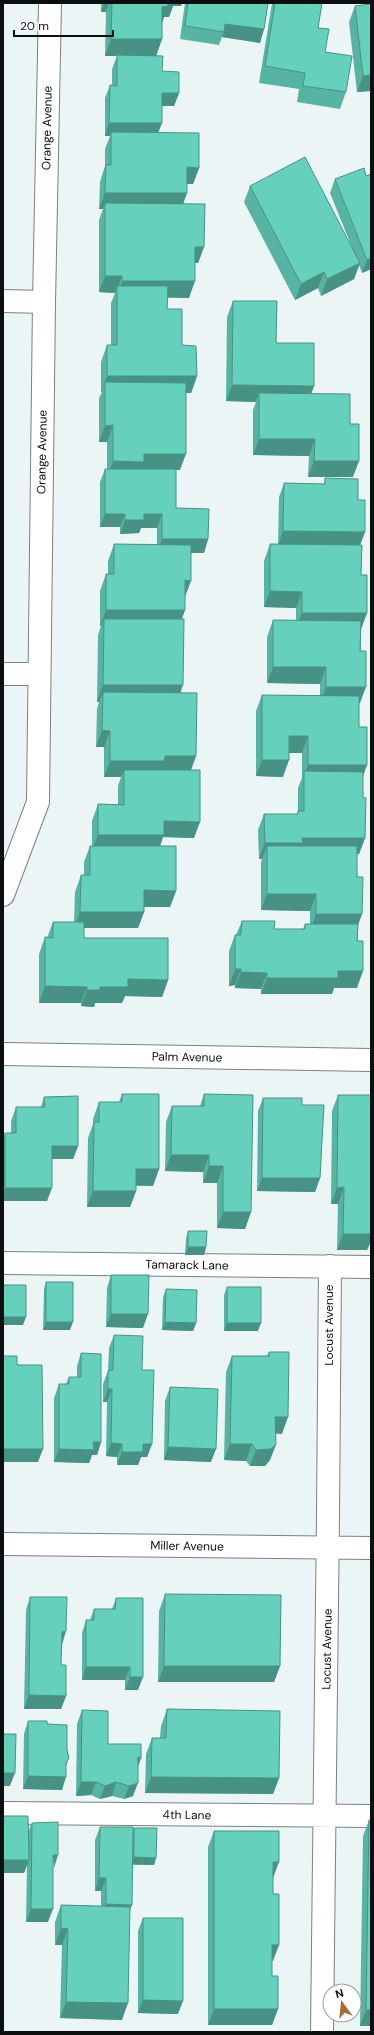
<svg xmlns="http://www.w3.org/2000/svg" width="374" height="2035" font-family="'DM Sans',sans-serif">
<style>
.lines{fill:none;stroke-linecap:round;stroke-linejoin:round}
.minor-casing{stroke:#798182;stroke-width:24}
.minor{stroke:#fff;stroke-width:22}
.wall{fill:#57b4a3}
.shaded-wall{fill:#479284}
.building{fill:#65d1bd;stroke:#479284}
.labels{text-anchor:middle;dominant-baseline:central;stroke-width:4;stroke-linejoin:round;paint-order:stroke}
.street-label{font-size:12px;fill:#0c0f0f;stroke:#fff}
</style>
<rect width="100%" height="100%" fill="#ecf5f6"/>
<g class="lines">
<g class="minor-casing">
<path id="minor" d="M3,301L44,302
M3,674H38
M3,895L38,802L44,302L50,3
M3,1054L371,1060
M3,1263L371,1267
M3,1544L371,1548
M3,1813L371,1816
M322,2032L328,1515L330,1266"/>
</g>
<use href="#minor" class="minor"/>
</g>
<path class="wall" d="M101,3H182L181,6H173L169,17H164L162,23V39L156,56L162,71L179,93L174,106H162L158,133L199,168L193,184H187L183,204L204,247L198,263H195L189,298L168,297L167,309L182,345L197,376L191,393H186L180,470H176V508L208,539L204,553H191L185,596V610L182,619L181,693L196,756L191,770L194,838L163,837L160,846L176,891L170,907H144V912L138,928H84V938L168,980L162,997L125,996L122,1003H95L94,1007L81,1006V1003H39V954L45,937L47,938L53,922H74L75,892L81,875H84V862L90,846H92V821L98,804L118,805V786L121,777H104V747H96L97,709L99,702H97L98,635L101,626H100V591L106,574H108V561L114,544H157V528H141L139,533L120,534V527H100V482L105,469H107V442H99V398L102,392H101V362L107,345H111V303L115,293L99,292V220L103,209H99L100,182L105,166V149L110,136H105V98L110,85H112V69L117,56H105L106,12H101Z
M185,3H268L264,29L260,43L222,37L219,45L180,39Z
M272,3H322L318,28L325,52L346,92L340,109L297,102L299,89L259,83Z
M355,6L371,91L357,92L349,22Z
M335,179L371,269L362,273L359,265L354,279L321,296L318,288L295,300L244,202L250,186L353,250L330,193Z
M233,301L276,343L314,386L311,394L350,424L353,477H308L309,456L253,455V410L256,402L226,401L227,317Z
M325,478L358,500L365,532L360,545L361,575L367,613L361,629L360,703H359V727L363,776V797L365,838L359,854H357L358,927L357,988H334L332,994H261V989L235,988V985L229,986V951L235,935H236L242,921L274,929H303L305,924H310V911L261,910V862L262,859H259L258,830L264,814H297L298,811V788L302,778V753H289L283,777L256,776V711L262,695H320V684L267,683V637L273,620L296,621V608L264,607V561L270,544H278L279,497L284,483L324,484Z
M122,1094L159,1169L153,1186H136V1191L130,1207H87L88,1138L93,1124V1119L99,1102H119Z
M204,1094L251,1212L245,1229L217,1228V1183H203V1172L165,1171L166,1122L172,1106H200Z
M338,1095H371V1241L367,1250H337L338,1204H331L332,1111Z
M44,1097L78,1146L73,1159H52L47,1201H3V1138L5,1133H11V1121L16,1107H41Z
M263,1098L302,1105L320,1178L315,1192L257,1191L258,1111Z
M188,1231L206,1247L204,1255H185L186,1239Z
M111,1275L143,1328L106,1327L107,1288Z
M46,1282L70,1330H43L44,1289Z
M227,1287L258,1331H224V1295Z
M166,1289L196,1323L193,1331L162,1330L163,1297Z
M114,1335L142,1370L152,1444L147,1457H141L138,1465H117V1457L106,1456L107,1402H103V1384L108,1371L109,1348Z
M269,1352L282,1434L276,1433V1444L270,1460L265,1466H250L246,1461L224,1460L226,1372L232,1356H267Z
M81,1353L101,1442L97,1455H92L89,1463L54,1462V1398L59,1384H66L69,1377H77V1366Z
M170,1387L211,1462L164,1460L165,1401Z
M165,1594L280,1666L274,1682H158L159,1611Z
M30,1597L62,1644L61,1665L66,1696L61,1709H24L26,1610Z
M116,1598L138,1690H125V1680H82V1633L86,1620H90L94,1609H112Z
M371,1636V1688H370Z
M167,1709L279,1778L273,1794L145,1793L146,1754L152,1738H160L161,1726Z
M82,1710L108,1744L141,1758L138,1767L133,1796L124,1799L112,1796L100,1799L91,1795L76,1796L77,1724Z
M28,1721L47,1724L67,1750L69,1758L66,1766L62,1790L23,1789L24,1734Z
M369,1820H371V2026H360L363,1836Z
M32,1823L53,1868L48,1922H26L27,1865L24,1873L28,1832Z
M100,1827L133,1832L134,1828L156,1858L154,1865H132L130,1909L122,2020L60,2018L62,1945H55V1922L61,1905L101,1906V1891H95V1840Z
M214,1831L273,1878V1894L279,1945L272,1961V1976L278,2009L272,2025H208V1847Z
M143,1918L178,2014L138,2013V1931Z"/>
<path class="shaded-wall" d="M104,3H109L106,12H101Z
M167,3H182L181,6H173L169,17H164L162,23V7Z
M225,24L264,29L260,43L222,37L224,32Z
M111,39H162L156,56H105Z
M371,75V91L357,92L363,76Z
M162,93H179L174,106H158Z
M109,123H162L157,136L111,132L110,136H105Z
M187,167L199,168L193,184H182Z
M105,193H187L181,210L105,203L103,209H99Z
M195,247H204L198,263H189Z
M371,258V269L362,273L367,260Z
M360,263L354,279L321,296L327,279Z
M324,272L318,288L295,300L301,284Z
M105,276H122L117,290V286L115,293L99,292Z
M122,281H195L189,298L117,297V295Z
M107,376H197L191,393L105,392V382L102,392H101Z
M232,385L314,386L308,402L259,393L256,402L226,401Z
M113,425L107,442H99L105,426Z
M259,439H315L309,456L253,455Z
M144,454H186L180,470H141L107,478L113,461Z
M314,461H359L353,477H308Z
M105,514H125L120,527H100Z
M144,514H162L157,528H141L139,533L120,534L125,520Z
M283,531L365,532L360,545H278Z
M162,539H208L204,553H157Z
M185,580L191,581L185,597Z
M270,591L302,592L296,608L264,607Z
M106,610H185L179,626L104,619L101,626H100Z
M302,613H367L361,629H296Z
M273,667H326L320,684L267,683Z
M103,685H183L177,702L103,692L99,702H97Z
M326,687H366L360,703H320Z
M102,730L110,731L104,747H96Z
M289,736H308L302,753H283Z
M165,756H196L190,772L124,770L121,777H104L110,761Z
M262,760H289L283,777L256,776Z
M308,765H367L361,782L304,775Z
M164,821L200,822L194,838L163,837L158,852L92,851L98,835Z
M302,838H365L359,854H298L267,846L262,859H259L265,843Z
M144,890L176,891L170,907H138Z
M267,894H316L310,911L261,910Z
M80,912H144L138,928H74Z
M316,914H362L356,931L310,930Z
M235,969H241L235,985L229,986Z
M338,971H363L357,988H334L332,994H261L267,978Z
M241,972L267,973L261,989L235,988Z
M128,979L168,980L162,997L125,996L122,1003H95L94,1007L81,1006L87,990Z
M45,986L87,987L81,1003H39Z
M52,1146H78L73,1159H47Z
M171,1155H209L203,1172L165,1171Z
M209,1166H223L217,1183H203Z
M136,1169H159L153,1186L130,1185Z
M262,1178H320L315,1192L257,1191Z
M344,1187L338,1204H331L337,1188Z
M5,1188H52L47,1201H3V1195Z
M93,1191H136L130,1207H87Z
M223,1212H251L245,1229L217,1228Z
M343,1234H371V1241L367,1250H337Z
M188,1247H206L204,1255H185Z
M111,1314H148L143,1328L106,1327Z
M3,1317H26L23,1325H3Z
M46,1322H73L70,1330H43Z
M165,1322L196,1323L193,1331L162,1330Z
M227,1323H261L258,1331H224Z
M108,1389H112L107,1402H103Z
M275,1417H288L282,1434L269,1433Z
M93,1442H101L97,1455H92L89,1463L54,1462L59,1449Z
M111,1443L122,1444L117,1457L106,1456Z
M143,1444H152L147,1457H141L138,1465H117L122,1452Z
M230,1444H252L246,1461L224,1460Z
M276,1444L270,1460L265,1466H250L256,1450Z
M168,1447L216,1449L211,1462L164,1460Z
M3,1449H43L38,1462H3Z
M66,1631L62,1645V1632Z
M164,1666H280L274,1682H158Z
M86,1667H130L125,1680H82Z
M130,1677H143L138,1690H125Z
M29,1695L66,1696L61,1709H24Z
M138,1757L141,1758L136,1771Z
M3,1773H15L10,1786H3Z
M28,1776L66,1777L62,1790L23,1789Z
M151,1777L279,1778L273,1794L145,1793Z
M81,1782H96L91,1795L76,1796Z
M116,1782L112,1796L100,1799L105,1786Z
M138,1783L133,1796L124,1799L129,1786Z
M53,1855H58L54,1868Z
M134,1857L156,1858L154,1865L131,1864Z
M3,1860H29L24,1873H3Z
M273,1862H279L273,1878Z
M99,1878H106L101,1891H95Z
M106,1904L132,1905L127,1918L101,1917Z
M31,1909H53L48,1922H26Z
M61,1928L68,1929L62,1945H55Z
M272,1945H279L273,1961H266Z
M143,2000L183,2001L178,2014L138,2013Z
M66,2002L128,2003L122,2020L60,2018Z
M214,2009H278L272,2025H208Z
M366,2010H371V2026H360Z"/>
<path class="building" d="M112,3H168V6L162,7V39H111Z
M188,3H268L264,29L225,24L224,32L185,26Z
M275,3H322L318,28L329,29L325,52L352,56L346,92L303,86L305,73L265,66Z
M371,4V75L363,76L355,6Z
M117,55L163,56L162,71L179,72V93H162V123H109L110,85L117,86Z
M111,132L199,133V168L187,167V193H105L106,165H111Z
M305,157L360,263L327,279L324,272L301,284L250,186Z
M364,168L366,176L371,174V258L367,260L335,179Z
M105,203L205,204L204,247H195V281H122V276H105Z
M117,286H168L167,309H182V345L196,346L197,376H107V345H117Z
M233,301H277L276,343H314V386L232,385Z
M105,382L186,383V454H144V462L113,461V425L105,426Z
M259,393L350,394V424H359V461H314L315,439H259Z
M105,469H176V508L209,509L208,539H162V514H144V520H125V514H105Z
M325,478L358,479V500H365V532L283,531L284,483L325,484Z
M114,544L191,545V581L185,580V610H106V574H114Z
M270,544L362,545L361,575H367V613H302V592L270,591Z
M104,619H184L183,685H103Z
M273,620L361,621L360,651H366V687H326V667H273Z
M103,692L197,693L196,756H165L164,761H110V731L102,730Z
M262,695L359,696V727H367V765H308V736H289V760H262Z
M124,770H200V822L164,821V835H98V804L124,805Z
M304,771L363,772V797L366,798L365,838H302L303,843H265L264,814H298V811H304Z
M90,846H176V891L144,890V912H80L81,875H90Z
M267,846H357V877H363L362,914H316V894H267Z
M242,921H275L274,929H305V924H358L357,941H363V971H338V978H267V973L241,972V969H235V935H241Z
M53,922H84V938H168V980L128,979V987H100V990H87V987L45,986V937L53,938Z
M122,1094H159V1169H136V1191H93L94,1122H99V1102H122Z
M204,1094L253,1095L251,1212H223V1166H209V1155H171L172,1106H204Z
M338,1095H371V1234H343L344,1187L337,1188Z
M78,1096V1146H52V1188H5V1133H16V1107H45L44,1097Z
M263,1098H302V1105H324L320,1178H262Z
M188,1231H207L206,1247H188Z
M111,1275H149L148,1314H111Z
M46,1282H73V1322H46Z
M3,1285H26V1317H3Z
M227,1287H261V1323H227Z
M166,1289L197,1290L196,1323L165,1322Z
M114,1335L143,1336L142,1370H154L152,1444H143V1452H122V1444L111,1443L112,1389H108V1371L113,1370Z
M269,1352H289L288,1417H275L276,1444L271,1449L256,1450L252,1444H230L232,1356H269Z
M81,1353L101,1354V1442H93L94,1450L59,1449V1384H69V1377H81Z
M3,1356H17V1365H42L43,1449H3Z
M170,1387L218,1389L216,1449L168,1447Z
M165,1594L281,1595L280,1666H164Z
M30,1597H67L66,1631L62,1632L61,1665H66V1696L29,1695Z
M116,1598H143V1677H130V1667H86V1620H94V1609H115Z
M167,1709L280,1711L279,1778L151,1777L152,1738H166Z
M82,1710L108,1711V1744H141V1758L138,1757V1783L129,1786L116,1782L105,1786L96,1782H81Z
M28,1721H47V1724L67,1725V1750L69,1758L66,1763V1777L28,1776Z
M3,1734H16L15,1773H3Z
M3,1816H28L29,1860H3Z
M369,1820H371V2010H366Z
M58,1822V1855H53V1909H31L32,1823Z
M100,1827H133L132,1905L106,1904V1878H99Z
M134,1828H157L156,1858L134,1857Z
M214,1831H279V1862H273V1894H279V1945H272V1976H278V2009H214Z
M61,1905L130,1907L128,2003L66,2002L68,1929L61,1928Z
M143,1918H183V2001L143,2000Z"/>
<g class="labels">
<g class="street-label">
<text transform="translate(47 128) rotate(-89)">Orange Avenue</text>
<text transform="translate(42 452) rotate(-89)">Orange Avenue</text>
<text transform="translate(187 1057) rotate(1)">Palm Avenue</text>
<text transform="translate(187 1265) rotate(1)">Tamarack Lane</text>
<text transform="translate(329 1325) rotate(-90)">Locust Avenue</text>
<text transform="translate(187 1546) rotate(1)">Miller Avenue</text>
<text transform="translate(327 1649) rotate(-89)">Locust Avenue</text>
<text transform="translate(187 1815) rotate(1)">4th Lane</text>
</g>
</g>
<rect width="374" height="2035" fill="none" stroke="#0c0f0f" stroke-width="8"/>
<g transform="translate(342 2003) rotate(345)"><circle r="19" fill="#ffffff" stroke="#9e9f9f"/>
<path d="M0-3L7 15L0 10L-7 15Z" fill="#ac6c35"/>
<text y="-6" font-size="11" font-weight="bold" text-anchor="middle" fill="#0c0f0f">N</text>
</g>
<path d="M14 30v6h99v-6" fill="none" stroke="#0c0f0f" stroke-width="2"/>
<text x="20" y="30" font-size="12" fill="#0c0f0f" stroke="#ffffff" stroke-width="3" paint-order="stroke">20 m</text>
</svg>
